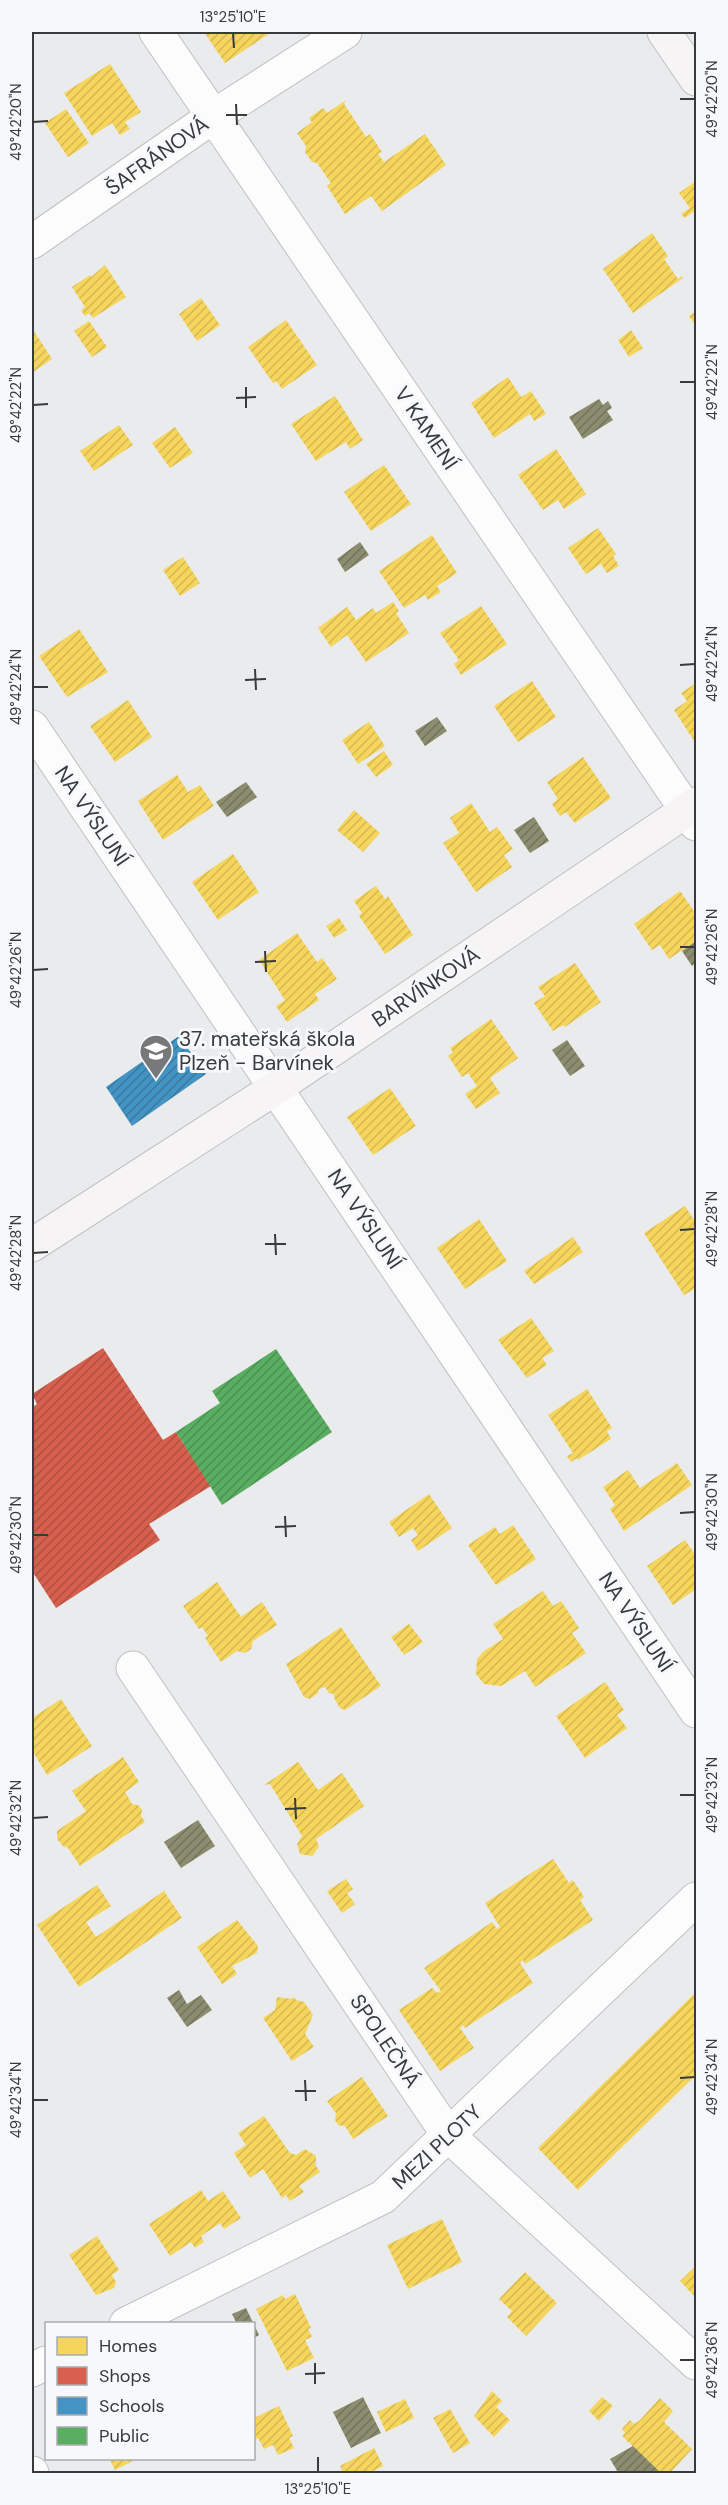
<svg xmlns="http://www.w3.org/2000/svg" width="728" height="2505" font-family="'DM Sans',sans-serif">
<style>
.homes{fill:url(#homes-hatch)}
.shops{fill:url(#shops-hatch)}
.schools{fill:url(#schools-hatch)}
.public{fill:url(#public-hatch)}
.industry{fill:url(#industry-hatch)}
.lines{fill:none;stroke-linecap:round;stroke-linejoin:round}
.street-casing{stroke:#bfc0c2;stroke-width:35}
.secondary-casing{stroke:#bfc0c2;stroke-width:35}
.street{stroke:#fcfcfc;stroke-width:33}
.secondary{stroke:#f7f4f5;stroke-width:33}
.ticks{fill:none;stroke:#393a3b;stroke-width:2}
.labels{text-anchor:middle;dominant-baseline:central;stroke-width:6;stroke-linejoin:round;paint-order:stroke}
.street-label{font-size:21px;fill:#393a3b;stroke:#f6f8fc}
.poi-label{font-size:21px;fill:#393a3b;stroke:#f6f8fc;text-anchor:start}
.neatline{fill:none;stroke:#393a3b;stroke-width:2}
.ticks-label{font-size:15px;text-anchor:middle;fill:#393a3b}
</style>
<defs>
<pattern id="homes-hatch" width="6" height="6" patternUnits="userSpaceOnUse" patternTransform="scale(1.5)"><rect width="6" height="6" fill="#f6d55c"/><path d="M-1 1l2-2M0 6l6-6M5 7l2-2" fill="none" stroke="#d4b851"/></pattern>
<pattern id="shops-hatch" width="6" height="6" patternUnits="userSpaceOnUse" patternTransform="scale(1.5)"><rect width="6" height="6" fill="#d6604d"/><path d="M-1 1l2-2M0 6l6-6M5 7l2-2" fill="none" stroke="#af5041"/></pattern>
<pattern id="schools-hatch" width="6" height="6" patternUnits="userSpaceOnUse" patternTransform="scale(1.5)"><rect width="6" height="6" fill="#4393c3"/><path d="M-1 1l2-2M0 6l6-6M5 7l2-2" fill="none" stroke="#3979a0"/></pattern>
<pattern id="public-hatch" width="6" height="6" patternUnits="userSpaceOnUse" patternTransform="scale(1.5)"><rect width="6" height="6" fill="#5aae61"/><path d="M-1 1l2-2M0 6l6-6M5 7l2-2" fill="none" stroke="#4b8f51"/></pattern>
<pattern id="industry-hatch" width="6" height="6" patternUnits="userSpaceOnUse" patternTransform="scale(1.5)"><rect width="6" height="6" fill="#8c8c6e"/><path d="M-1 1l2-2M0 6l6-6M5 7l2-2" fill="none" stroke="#73735c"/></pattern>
</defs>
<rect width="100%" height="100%" fill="#e9ebed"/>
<path class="homes" d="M204,32H272L225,63Z
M110,64L141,112L125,122L130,129L120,135L112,123L92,136L64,93Z
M346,100L344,104L366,137L370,134L382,152L378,154L384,162L425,134L446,165L382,211L371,196L345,214L327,186L331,183L317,163L312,162L305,152L306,146L297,133L312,122L309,118L323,108L327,113Z
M66,109L89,143L68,157L45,123Z
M696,181V210L685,218L681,214L690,208L679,193Z
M652,233L668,256L664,259L678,279L682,276L683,278L633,313L603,269Z
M105,265L126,297L93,318L89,313L85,316L81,310L85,307L72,287L90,275L91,277Z
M201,298L220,325L197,341L179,314Z
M696,311V326L689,316Z
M286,320L317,365L282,389L276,381L273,383L248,347Z
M89,321L107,347L92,357L74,331Z
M32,328L52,359L32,373Z
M631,330L643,348L629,357L618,340Z
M508,377L521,397L531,391L546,414L534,421L530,414L494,438L471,403Z
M335,396L363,440L350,449L346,442L316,461L291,424Z
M119,425L133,445L94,471L80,451Z
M175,427L193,453L170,468L152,443Z
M556,449L586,494L564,509L558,500L543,510L518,475Z
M384,465L411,504L371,531L344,492Z
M598,528L616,554L613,556L619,566L607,573L601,564L586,574L568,548Z
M432,535L457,573L437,586L441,592L428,600L425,595L404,608L379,571Z
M183,557L200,583L180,596L163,570Z
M393,602L399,611L396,613L409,633L366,662L347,635L331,647L318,628L347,607L356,620L373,608L376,613Z
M481,606L507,644L461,675L454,664L459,660L440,633Z
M79,629L108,672L67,697L39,656Z
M532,681L556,717L518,742L494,706Z
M696,683V744L674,710L687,701L681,693Z
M128,700L152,737L115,762L90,726Z
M369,722L385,746L358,764L342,740Z
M384,751L393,765L376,777L366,764Z
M583,757L611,798L575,823L566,812L560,816L552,804L558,799L547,782Z
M177,775L188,792L200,785L214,806L163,840L138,801Z
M471,803L490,832L497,827L513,849L504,855L512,867L476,892L443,843L459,833L450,818Z
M354,810L380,833L363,852L337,830Z
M233,854L259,892L218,920L192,882Z
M376,886L385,899L388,896L413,935L385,954L359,916L362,913L354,901Z
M680,891L696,914V941L669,959L660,945L652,950L634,924Z
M339,918L347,930L334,938L326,926Z
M297,933L317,962L322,958L337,979L315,994L319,1000L287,1022L276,1006L285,1000L259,960Z
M575,963L601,1002L565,1027L563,1025L553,1031L534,1003L545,996L538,987Z
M491,1019L518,1058L490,1078L500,1093L476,1109L465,1094L477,1086L468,1073L462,1077L448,1056L453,1052L450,1048Z
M390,1088L416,1126L373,1155L347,1117Z
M685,1206L696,1223V1288L684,1295L644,1233Z
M479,1219L507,1261L465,1289L437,1248Z
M573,1237L583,1252L534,1284L524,1271Z
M531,1318L554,1351L542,1358L547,1365L527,1378L498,1340Z
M587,1389L612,1428L607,1431L611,1439L578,1460L577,1458L571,1462L567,1456L573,1453L548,1415Z
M677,1463L692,1485L624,1531L610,1509L615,1505L603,1487L628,1470L640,1488Z
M429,1494L452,1528L418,1551L411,1540L418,1535L413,1528L399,1537L389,1522Z
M513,1525L536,1559L496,1585L468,1545L495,1527L500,1534Z
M685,1540L696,1556V1589L673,1605L647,1566Z
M217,1582L241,1617L262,1602L277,1625L253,1641L251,1649L245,1653L237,1651L221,1662L205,1638L208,1636L202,1627L199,1629L183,1606Z
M543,1591L553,1606L561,1601L579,1628L572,1633L586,1653L535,1687L525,1671L501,1686L484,1684L476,1674L477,1659L484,1651L503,1639L493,1624Z
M409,1624L423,1642L404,1655L391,1637Z
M341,1627L381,1686L345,1710L340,1708L334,1698V1694L329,1693L325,1687L319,1689L318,1693L310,1699L304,1697L286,1664Z
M605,1682L624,1710L617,1715L627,1728L585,1758L556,1716Z
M61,1699L92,1746L47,1775L32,1750V1718Z
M123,1757L139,1782L125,1792L132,1804L138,1805L142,1810L141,1816L145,1822L80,1866L68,1848L63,1846L57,1839V1831L86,1811L72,1791Z
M298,1762L318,1790L342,1773L364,1806L316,1839L319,1847L312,1856L300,1854L297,1844L302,1836L270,1784L264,1785Z
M553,1859L569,1883L572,1880L575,1883L584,1897L580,1900L593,1920L525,1964L523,1960L520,1963L533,1983L465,2028L463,2025L460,2028L474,2048L440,2071L399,2010L432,1988L437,1993L441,1991L424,1968L492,1922L497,1929L500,1927L485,1903Z
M346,1879L353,1889L347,1893L355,1904L342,1913L327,1891Z
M97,1885L111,1906L86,1922L96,1937L164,1891L182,1918L79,1987L37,1925Z
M237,1920L258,1946L257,1953L232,1966L237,1974L222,1984L197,1947Z
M696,1992V2075L578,2190L538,2148Z
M277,1997L291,1999L294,1997L296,2000L304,2002L313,2015L305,2034L314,2047L292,2061L263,2018L275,2010Z
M362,2077L388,2116L353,2139L345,2126L338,2125L335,2120L336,2113L327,2101Z
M264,2116L290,2153L296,2155L305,2149L316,2156V2166L320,2172L299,2186L304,2192L290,2201L286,2195L282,2198L263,2169L250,2178L234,2153L246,2145L238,2133Z
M201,2190L208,2201L223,2191L241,2218L224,2229L220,2223L201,2236L204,2242L195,2248L191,2242L170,2256L149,2224Z
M442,2219L462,2262L408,2289L387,2245Z
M97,2236L119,2270L112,2275L116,2282L114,2288L96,2295L69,2255Z
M696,2266V2298L680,2281Z
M525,2272L557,2303L526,2336L507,2317L512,2311L499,2299Z
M295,2294L311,2328L308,2329L312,2337L305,2340L314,2358L287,2371L256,2309L283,2295L285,2299Z
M492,2391L502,2401L496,2407L510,2420L494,2437L474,2416Z
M602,2397L613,2406L599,2421L589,2411Z
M660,2398L673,2411L664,2422L692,2449L669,2474H662L622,2436L625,2433L622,2429L630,2420L634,2424L640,2420Z
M405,2399L414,2418L386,2432L377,2412Z
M279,2406L293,2436L289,2438L294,2448L278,2455L273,2445L264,2449L258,2438L254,2440V2418Z
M450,2409L470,2443L453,2453L433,2418Z
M374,2448L383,2466L373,2471L375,2474H344L340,2466Z
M109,2458H138L115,2470Z"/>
<path class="shops" d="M103,1348L163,1440L176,1432L211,1486L149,1524L160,1540L56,1608L32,1571V1408L37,1404L32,1394Z"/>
<path class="schools" d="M179,1036L206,1074L132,1126L106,1087Z"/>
<path class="public" d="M276,1349L332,1432L222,1505L176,1432L220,1403L212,1391Z"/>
<path class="industry" d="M599,399L603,405L608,401L612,408L607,411L613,420L583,439L569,417Z
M360,542L369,555L345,572L337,559Z
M437,717L447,731L425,746L415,731Z
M246,782L257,797L227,817L216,802Z
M534,817L549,841L530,853L514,830Z
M696,941V963L692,966L682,951Z
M567,1040L585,1066L570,1076L552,1050Z
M198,1820L215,1846L181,1868L164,1842Z
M179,1990L187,2004L201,1995L212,2010L187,2027L167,1998Z
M246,2308L259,2335L254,2338V2324H237L232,2314Z
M363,2397L381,2433L351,2448L333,2412Z
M633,2446L662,2474H619L610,2459Z"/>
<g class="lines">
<g class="street-casing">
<path id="street" d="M156,32L696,824
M32,242L214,116L345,32
M32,727L696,1711
M133,1668L449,2136L696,2363
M126,2324L383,2197L696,1899
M32,2370L46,2363
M32,2473V2474"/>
</g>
<g class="secondary-casing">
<path id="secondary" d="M664,32L696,79
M32,1245L277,1087L696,804"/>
</g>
<use href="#street" class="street"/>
<use href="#secondary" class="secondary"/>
</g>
<path class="ticks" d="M233,33L234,48M680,99H695M236,104L237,125M226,115H247M33,122L48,121M680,382H695M246,387V408M236,398L256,397M33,405L48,404M680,665L695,664M255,669L256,690M245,680L266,679M33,687H48M680,947H695M265,951L266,972M255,962L276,961M33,970L48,969M680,1230L695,1229M275,1234L276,1255M265,1244H286M33,1253L48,1252M680,1513L695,1512M285,1516L286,1537M275,1527L296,1526M33,1535H48M680,1795H695M295,1798L296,1819M285,1809L306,1808M33,1818L48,1817M680,2078L695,2077M305,2080L306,2101M295,2091H316M33,2100H48M680,2360H695M315,2363V2384M305,2374L325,2373M318,2457V2472"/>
<defs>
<g id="school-pin" transform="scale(1.725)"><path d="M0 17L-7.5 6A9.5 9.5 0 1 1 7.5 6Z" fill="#777879" stroke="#f6f8fc"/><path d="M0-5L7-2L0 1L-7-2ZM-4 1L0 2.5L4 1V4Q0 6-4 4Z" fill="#fff"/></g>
</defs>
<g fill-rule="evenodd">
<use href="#school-pin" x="156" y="1051"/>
</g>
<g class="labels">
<g class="street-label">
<text transform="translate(157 156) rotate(-35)">ŠAFRÁNOVÁ</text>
<text transform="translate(426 428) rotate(56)">V KAMENÍ</text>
<text transform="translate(92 816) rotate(56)">NA VÝSLUNÍ</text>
<text transform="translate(426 987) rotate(-34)">BARVÍNKOVÁ</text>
<text transform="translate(365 1219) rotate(56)">NA VÝSLUNÍ</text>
<text transform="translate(636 1622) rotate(56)">NA VÝSLUNÍ</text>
<text transform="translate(385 2041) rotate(56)">SPOLEČNÁ</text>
<text transform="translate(437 2147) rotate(-43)">MEZI PLOTY</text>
</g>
<g class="poi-label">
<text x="179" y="1039">37. mateřská škola<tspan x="179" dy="24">Plzeň - Barvínek</tspan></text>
</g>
</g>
<rect width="728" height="2505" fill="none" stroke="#f6f8fc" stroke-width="66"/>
<rect x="45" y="2322" width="210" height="138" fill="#f6f8fc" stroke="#aaacaf" stroke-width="1.5"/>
<rect x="57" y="2337" width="30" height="18" fill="#f6d55c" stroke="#aaacaf" stroke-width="1.5"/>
<text x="99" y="2352" font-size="18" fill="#393a3b">Homes</text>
<rect x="57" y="2367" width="30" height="18" fill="#d6604d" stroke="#aaacaf" stroke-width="1.5"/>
<text x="99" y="2382" font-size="18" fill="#393a3b">Shops</text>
<rect x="57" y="2397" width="30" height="18" fill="#4393c3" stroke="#aaacaf" stroke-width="1.5"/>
<text x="99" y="2412" font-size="18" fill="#393a3b">Schools</text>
<rect x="57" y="2427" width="30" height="18" fill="#5aae61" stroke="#aaacaf" stroke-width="1.5"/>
<text x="99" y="2442" font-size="18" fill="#393a3b">Public</text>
<rect x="33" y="33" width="662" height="2439" class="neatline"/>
<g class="ticks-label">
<text x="233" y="22">13°25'10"E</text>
<text transform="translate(712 99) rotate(-90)" y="5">49°42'20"N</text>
<text transform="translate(16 122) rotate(-90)" y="5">49°42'20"N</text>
<text transform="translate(712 382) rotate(-90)" y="5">49°42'22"N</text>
<text transform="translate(16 405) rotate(-90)" y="5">49°42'22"N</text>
<text transform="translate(712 664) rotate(-90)" y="5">49°42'24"N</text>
<text transform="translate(16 687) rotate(-90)" y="5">49°42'24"N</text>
<text transform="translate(712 947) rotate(-90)" y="5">49°42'26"N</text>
<text transform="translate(16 970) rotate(-90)" y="5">49°42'26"N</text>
<text transform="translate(712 1229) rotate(-90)" y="5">49°42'28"N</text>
<text transform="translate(16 1253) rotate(-90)" y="5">49°42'28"N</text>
<text transform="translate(712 1512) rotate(-90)" y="5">49°42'30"N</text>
<text transform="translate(16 1535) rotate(-90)" y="5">49°42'30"N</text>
<text transform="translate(712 1795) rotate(-90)" y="5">49°42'32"N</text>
<text transform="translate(16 1818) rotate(-90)" y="5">49°42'32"N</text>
<text transform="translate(712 2077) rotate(-90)" y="5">49°42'34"N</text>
<text transform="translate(16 2100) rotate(-90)" y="5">49°42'34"N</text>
<text transform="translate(712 2360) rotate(-90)" y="5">49°42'36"N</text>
<text x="318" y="2494">13°25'10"E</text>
</g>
</svg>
